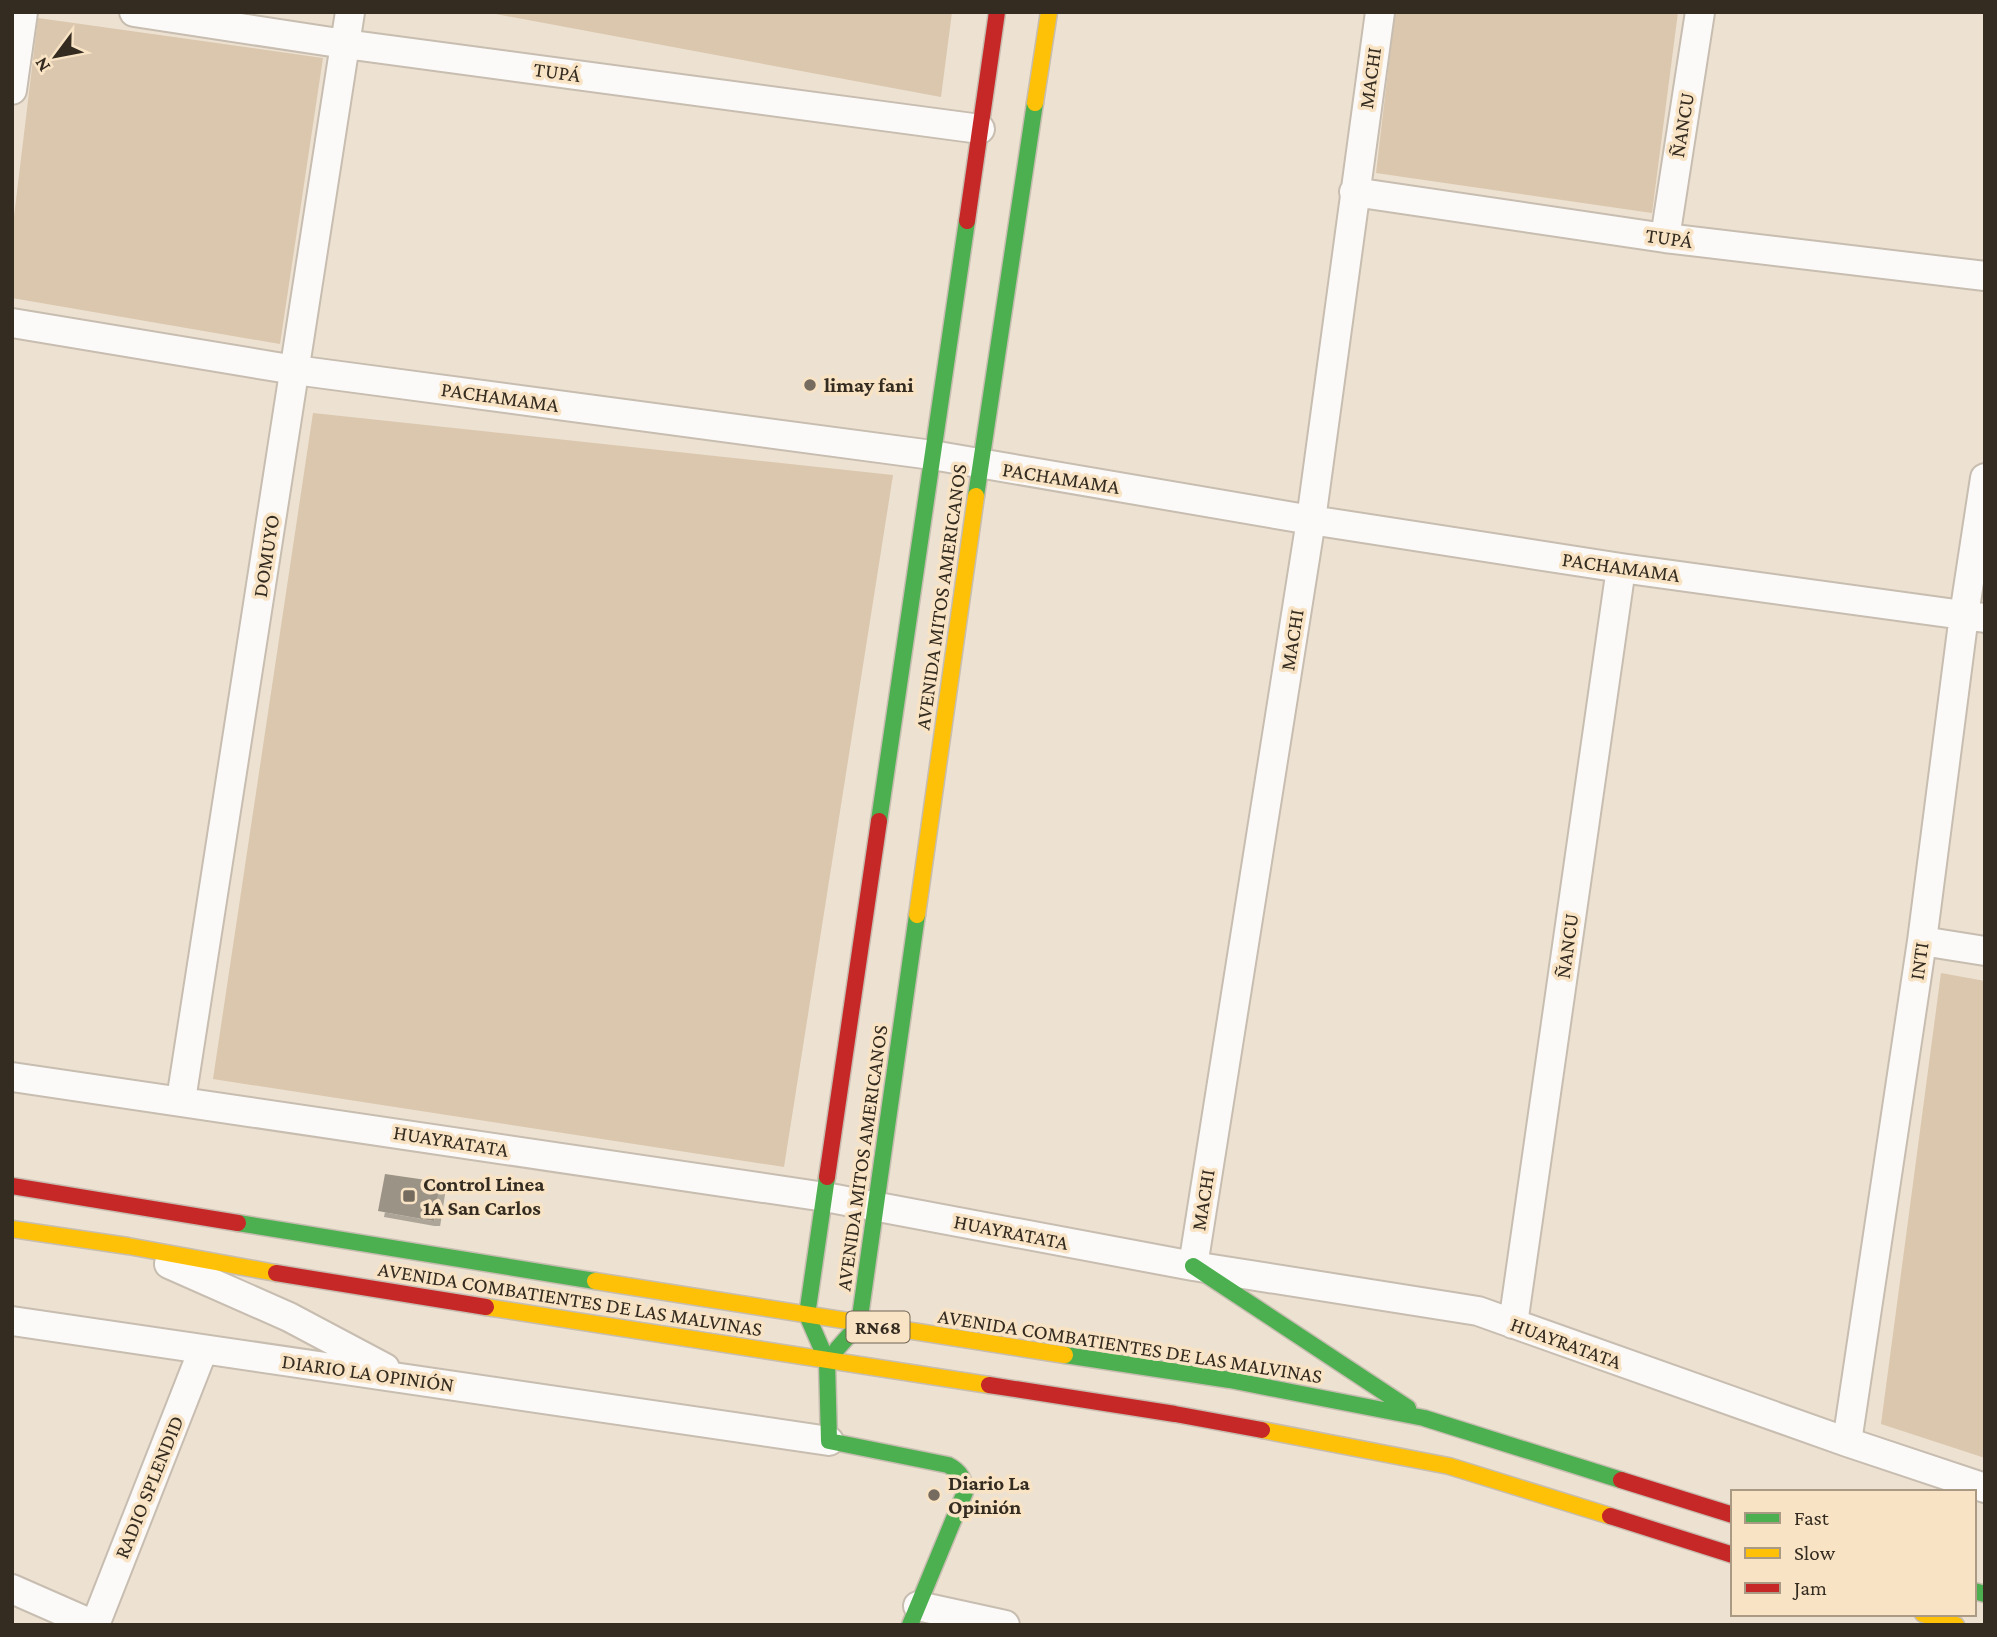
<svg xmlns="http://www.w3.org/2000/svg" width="1997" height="1637" font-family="'Crimson Pro',serif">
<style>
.green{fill:#dac7ae}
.building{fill:#9c9387;filter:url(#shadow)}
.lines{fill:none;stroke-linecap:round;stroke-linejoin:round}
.street-casing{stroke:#c7bdb0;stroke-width:32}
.fast-casing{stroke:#c7bdb0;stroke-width:19}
.slow-casing{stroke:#c7bdb0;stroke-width:19}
.jam-casing{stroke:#c7bdb0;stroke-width:19}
.street{stroke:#fcfaf8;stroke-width:28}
.fast{stroke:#4caf50;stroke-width:16}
.slow{stroke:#ffc107;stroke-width:16}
.jam{stroke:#c62828;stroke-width:16}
.poi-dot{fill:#756b5e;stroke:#f9e3c5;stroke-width:2.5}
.labels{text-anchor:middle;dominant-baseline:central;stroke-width:7;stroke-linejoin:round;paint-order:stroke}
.shield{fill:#f9e3c5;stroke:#6f6352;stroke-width:2}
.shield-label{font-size:19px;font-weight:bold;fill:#342c20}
.street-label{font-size:21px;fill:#342c20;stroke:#f9e3c5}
.poi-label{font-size:21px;font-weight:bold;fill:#342c20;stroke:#f9e3c5;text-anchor:start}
</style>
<defs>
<filter id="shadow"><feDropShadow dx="6" dy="6" stdDeviation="0" flood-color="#0004"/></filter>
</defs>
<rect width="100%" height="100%" fill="#ede1d1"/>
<path class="green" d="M485,12H952L941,97Z
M1395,12H1678L1652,213L1376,173Z
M38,18L323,58L280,344L12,298V233Z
M313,413L893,475L784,1167L213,1079Z
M1941,973L1985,981V1458L1881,1424Z"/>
<path class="building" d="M385,1174L440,1182L434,1221L378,1211Z"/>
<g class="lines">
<g class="street-casing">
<path id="street" d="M134,12L345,44L980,129
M12,90L23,12
M1354,192L1665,238L1985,276
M1665,238L1700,12
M12,323L295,370L932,455L1311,520L1621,568L1985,618
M1922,941L1985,951
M12,1077L825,1197L1193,1266L1478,1311L1847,1442L1985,1488
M181,1100L350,12
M169,1264L289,1317L385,1368
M1193,1266L1311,520L1380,12
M12,1321L829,1441
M1513,1324L1621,568
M1847,1442L1922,941L1964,615L1985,478
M12,1589L94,1625
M918,1606L1005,1625
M95,1625L203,1350"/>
</g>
<g class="fast-casing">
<path id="fast" d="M976,496L1035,103
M879,821L967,221
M827,1177L807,1315L827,1361L829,1441L948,1465C960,1471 965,1479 965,1492L910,1625
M238,1223L595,1281
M1193,1266L1408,1408
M837,1349L859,1324L917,915
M1065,1355L1230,1380L1424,1418L1621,1480
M1974,1591L1985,1594"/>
</g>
<g class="slow-casing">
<path id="slow" d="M1035,103L1049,12
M917,915L976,496
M12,1229L128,1246L276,1273
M595,1281L1065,1355
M486,1307L989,1385
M1262,1430L1449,1466L1610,1516
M1923,1614L1956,1625"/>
</g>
<g class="jam-casing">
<path id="jam" d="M967,221L997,12
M827,1177L879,821
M12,1186L238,1223
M276,1273L486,1307
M989,1385L1175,1414L1262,1430
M1621,1480L1733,1515
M1610,1516L1733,1555"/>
</g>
<use href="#street" class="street"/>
<use href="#fast" class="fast"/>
<use href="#slow" class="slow"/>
<use href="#jam" class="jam"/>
</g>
<g class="poi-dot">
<circle cx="810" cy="385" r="7"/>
<rect x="402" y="1189" width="14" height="14" rx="3.5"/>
<circle cx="934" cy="1495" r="7"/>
</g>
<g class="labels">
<rect class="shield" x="846.5" y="1311.5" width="63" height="31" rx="5"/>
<g class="shield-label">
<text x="878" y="1327">RN68</text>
</g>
<g class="street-label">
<text transform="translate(557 72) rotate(8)">TUPÁ</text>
<text transform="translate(1370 78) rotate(-82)">MACHI</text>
<text transform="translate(1682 125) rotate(-81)">ÑANCU</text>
<text transform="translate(1669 238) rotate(8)">TUPÁ</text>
<text transform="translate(500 397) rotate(8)">PACHAMAMA</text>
<text transform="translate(1061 478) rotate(9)">PACHAMAMA</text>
<text transform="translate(266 556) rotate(-81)">DOMUYO</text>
<text transform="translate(1621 567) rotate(8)">PACHAMAMA</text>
<text transform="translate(941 597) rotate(-82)">AVENIDA MITOS AMERICANOS</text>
<text transform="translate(1292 640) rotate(-81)">MACHI</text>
<text transform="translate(1567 946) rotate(-82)">ÑANCU</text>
<text transform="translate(1919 961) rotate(-82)">INTI</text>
<text transform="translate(451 1141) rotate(9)">HUAYRATATA</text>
<text transform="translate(862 1158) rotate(-82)">AVENIDA MITOS AMERICANOS</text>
<text transform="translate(1203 1200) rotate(-81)">MACHI</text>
<text transform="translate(1011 1232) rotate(11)">HUAYRATATA</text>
<text transform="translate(570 1299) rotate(9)">AVENIDA COMBATIENTES DE LAS MALVINAS</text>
<text transform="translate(1566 1343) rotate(20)">HUAYRATATA</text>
<text transform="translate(1130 1346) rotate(9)">AVENIDA COMBATIENTES DE LAS MALVINAS</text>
<text transform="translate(368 1373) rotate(8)">DIARIO LA OPINIÓN</text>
<text transform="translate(149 1487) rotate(-68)">RADIO SPLENDID</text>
</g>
<g class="poi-label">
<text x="824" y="385">limay fani</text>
<text x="423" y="1184">Control Linea<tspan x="423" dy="24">1A San Carlos</tspan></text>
<text x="948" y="1483">Diario La<tspan x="948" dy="24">Opinión</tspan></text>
</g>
</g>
<rect width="1997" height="1637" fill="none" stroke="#342c20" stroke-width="28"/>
<rect x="1731" y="1490" width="245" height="126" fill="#f9e3c5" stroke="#aa9a83" stroke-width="2"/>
<rect x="1745" y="1513" width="35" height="10" fill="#4caf50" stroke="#aa9a83" stroke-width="2"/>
<text x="1794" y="1525" font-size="21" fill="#342c20">Fast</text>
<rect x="1745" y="1548" width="35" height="10" fill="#ffc107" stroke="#aa9a83" stroke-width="2"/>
<text x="1794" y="1560" font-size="21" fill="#342c20">Slow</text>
<rect x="1745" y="1583" width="35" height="10" fill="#c62828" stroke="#aa9a83" stroke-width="2"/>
<text x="1794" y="1595" font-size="21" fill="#342c20">Jam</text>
<g transform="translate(56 56) rotate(238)" stroke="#f9e3c5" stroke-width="5" paint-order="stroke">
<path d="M0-5L12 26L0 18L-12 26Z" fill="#342c20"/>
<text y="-10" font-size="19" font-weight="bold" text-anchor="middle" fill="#342c20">N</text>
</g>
</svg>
